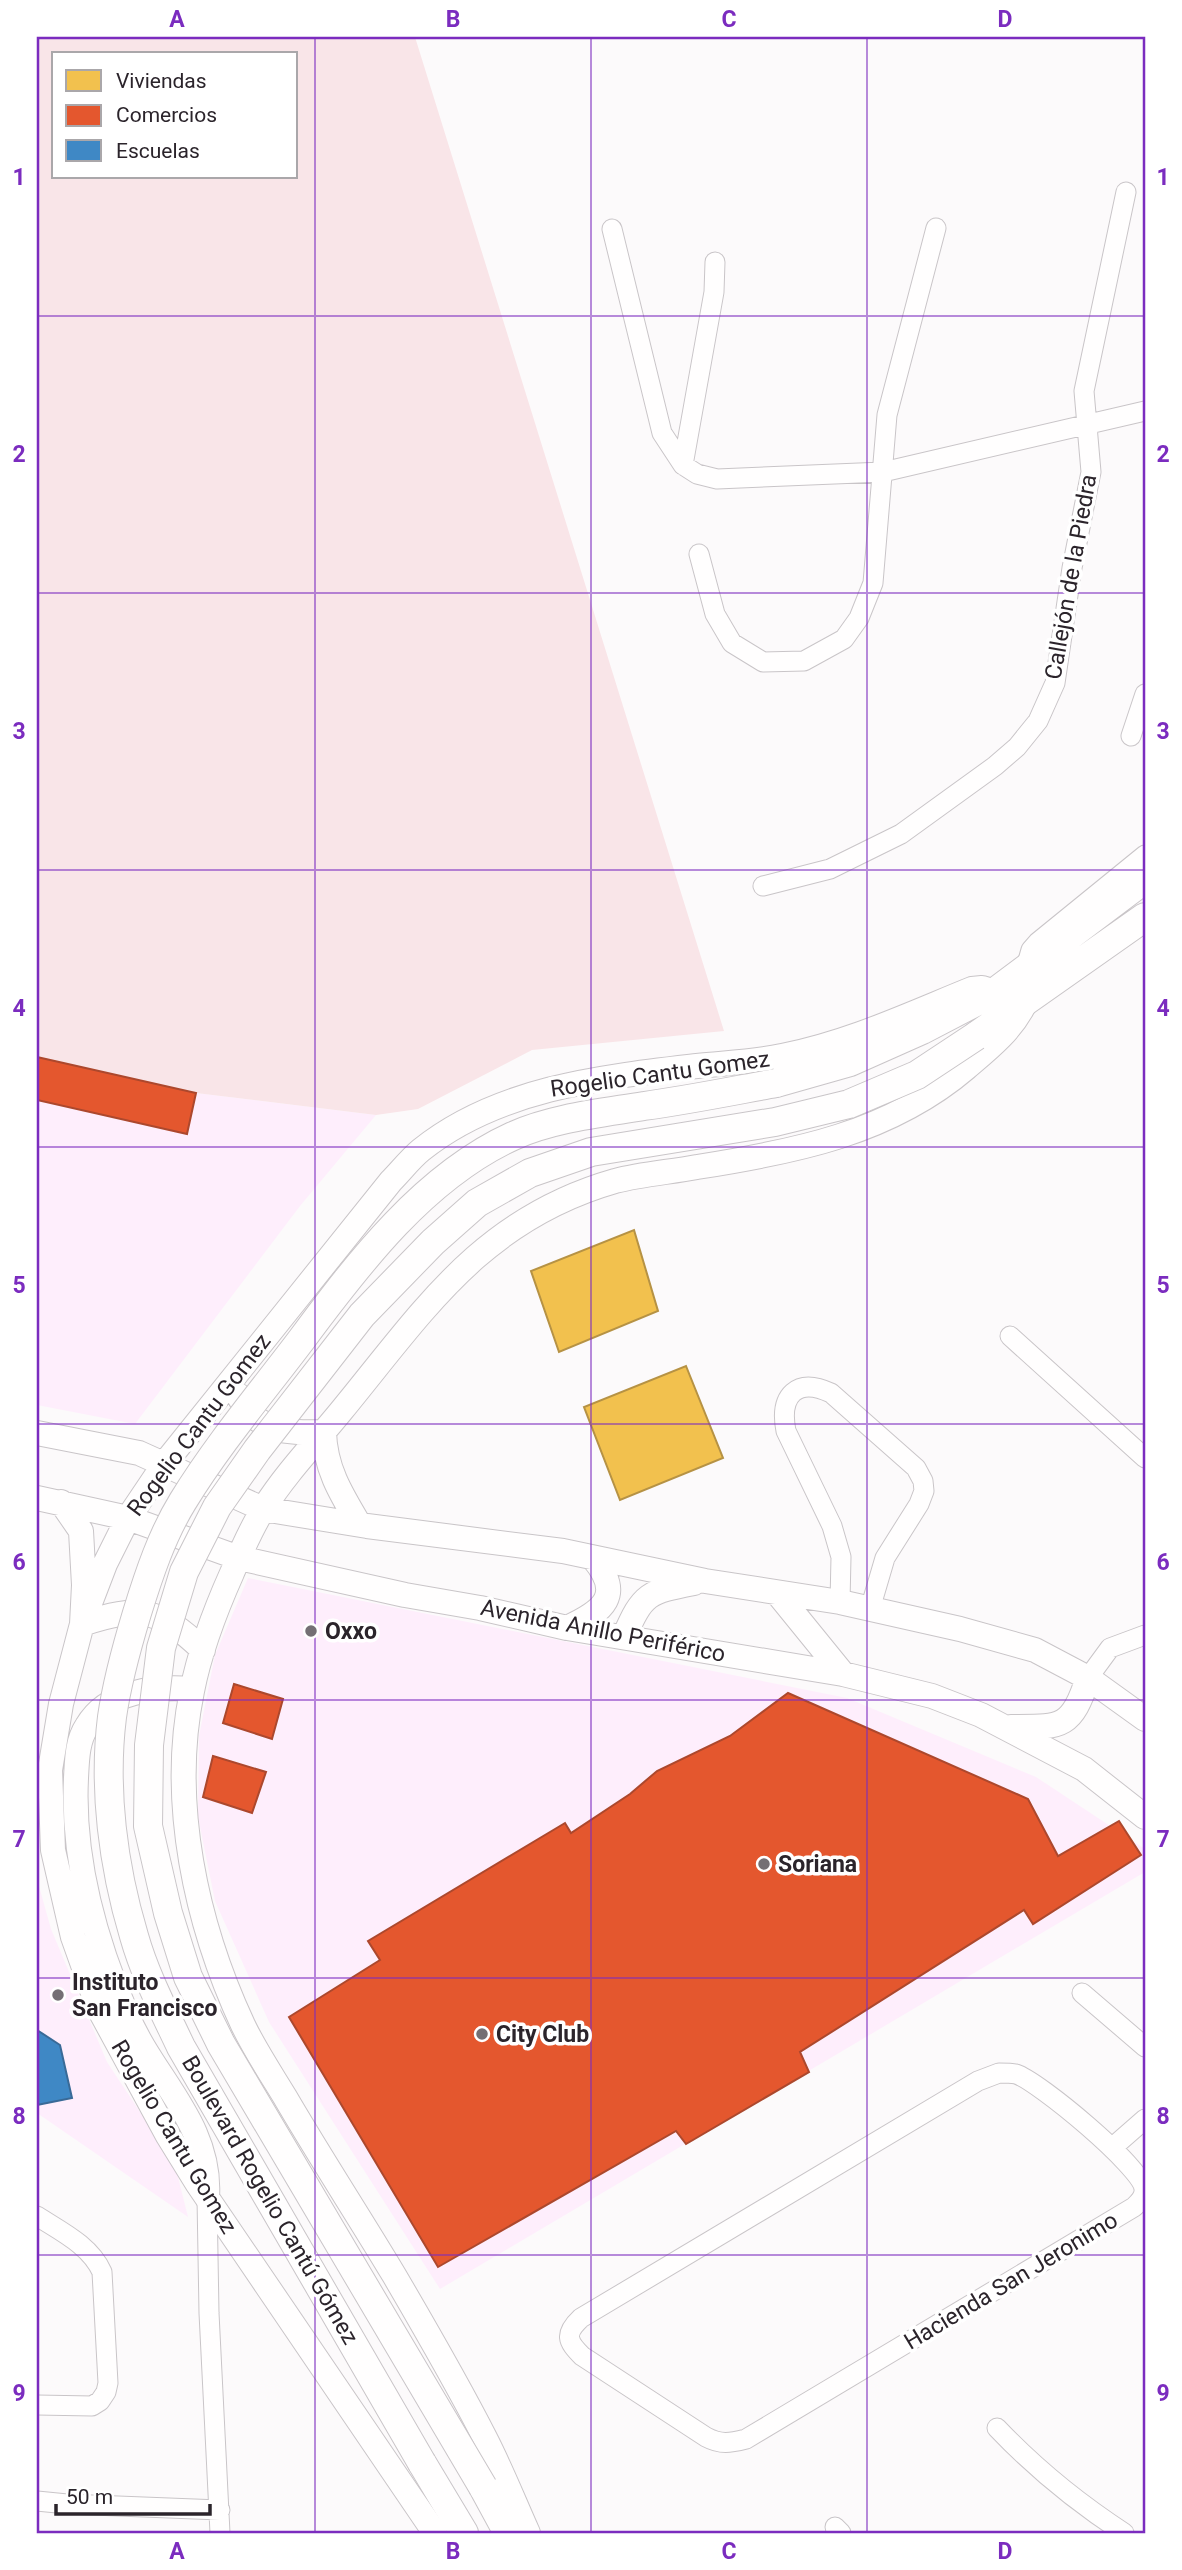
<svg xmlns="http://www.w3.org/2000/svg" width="1182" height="2570" font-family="Roboto,sans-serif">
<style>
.built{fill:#feeefc}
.green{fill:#f9e5e8;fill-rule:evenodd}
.homes{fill:#f2c14e;stroke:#b69244;stroke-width:2}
.shops{fill:#e4572e;stroke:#ac482d;stroke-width:2}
.schools{fill:#3f88c5;stroke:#396a97;stroke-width:2}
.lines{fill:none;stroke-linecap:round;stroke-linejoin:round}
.minor-casing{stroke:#c9c5c8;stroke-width:21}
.tertiary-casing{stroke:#c9c5c8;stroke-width:26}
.secondary-casing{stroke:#c9c5c8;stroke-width:30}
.minor{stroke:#fffefe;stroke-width:19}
.tertiary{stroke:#fffefe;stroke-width:24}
.secondary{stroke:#fffefe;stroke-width:28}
.secondary-bridge-casing{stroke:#c9c5c8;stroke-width:30;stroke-linecap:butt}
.secondary-bridge{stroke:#fffefe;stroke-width:28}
.grid{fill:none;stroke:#7b2cbf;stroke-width:2;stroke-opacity:0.55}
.poi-dot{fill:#746f74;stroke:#fff;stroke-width:2.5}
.labels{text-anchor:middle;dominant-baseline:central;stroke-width:7;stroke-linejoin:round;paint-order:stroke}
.street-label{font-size:23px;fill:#2b242b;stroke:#fff}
.poi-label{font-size:23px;font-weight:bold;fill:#2b242b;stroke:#fff;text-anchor:start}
.neatline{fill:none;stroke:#7b2cbf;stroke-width:2.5}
.grid-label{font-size:23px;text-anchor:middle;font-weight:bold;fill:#7b2cbf}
</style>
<rect width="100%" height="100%" fill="#fcfafb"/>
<path class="built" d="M37,1057L196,1093L376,1115L300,1206L135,1424L37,1405Z
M248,1578L847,1698L1036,1777L1145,1849V1872L440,2289L269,2022L215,1901L198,1817L199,1736L215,1655Z
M37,1879L51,1929L107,2062L175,2165L188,2217L37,2113Z"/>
<path class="green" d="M37,37H415L724,1031L532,1050L418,1109L376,1115L196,1093L37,1057ZM54,54H296V177H54Z"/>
<path class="homes" d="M634,1230L658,1311L559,1352L531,1271Z
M686,1366L723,1458L620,1500L584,1407Z"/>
<path class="shops" d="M37,1057L196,1093L187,1134L37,1100Z
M234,1684L283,1699L272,1739L223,1723Z
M788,1693L1028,1799L1058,1856L1119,1821L1141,1855L1033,1924L1024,1910L800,2052L809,2072L686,2144L676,2131L438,2267L289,2017L380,1960L368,1941L565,1823L571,1833L630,1794L657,1771L730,1736Z
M213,1756L266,1772L252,1813L203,1797Z"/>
<path class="schools" d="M37,2030L60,2045L72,2098L37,2105Z"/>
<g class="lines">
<g class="minor-casing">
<path id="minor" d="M612,229L662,433L683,465L697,474L717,479L883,472L1145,411
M683,465L714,292L715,262
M699,554L715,614L732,643L763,662L804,661L844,639L859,618L873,583L887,415L936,228
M1131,736L1145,694
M763,886L830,869L901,834L995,766L1017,747L1038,721L1055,683L1072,568L1091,472L1084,391L1126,192
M1027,964L1031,950L1038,942L1145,855
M1010,1336L1145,1458
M840,1602L841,1557L832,1526L786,1431C779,1395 797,1377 831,1393L916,1468L923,1481L924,1491L919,1504L885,1558L870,1609
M1088,1678L1110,1648L1145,1635
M1082,1993L1145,2047
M999,2073C1004,2073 1011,2073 1016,2074C1038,2081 1142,2167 1144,2189C1145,2197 1139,2202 1134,2207L746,2439C730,2443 721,2445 706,2437L582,2356C567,2341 564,2334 581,2318L978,2081Z
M1113,2147L1145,2119
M207,2198L209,2313L220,2533
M37,2216C60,2231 90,2245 102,2272L108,2383L106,2392L100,2401L92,2406L37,2405
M997,2428C1035,2468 1078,2503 1124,2533
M37,2501L67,2504L220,2510
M835,2527L841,2533"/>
</g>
<g class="tertiary-casing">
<path id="tertiary" d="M238,1395C257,1433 287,1433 324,1432
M324,1432C325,1468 341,1494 359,1524
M37,1433L139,1453L263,1509L367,1526L563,1551L705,1581L840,1602L960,1629L1035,1650L1088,1678L1145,1719
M37,1498L128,1518L239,1558L405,1595L480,1608L567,1628L843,1674L932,1696L981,1715L1084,1769L1145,1817
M61,1502L81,1531L84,1585L82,1624C139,1605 159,1608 203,1650
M778,1594L843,1674
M567,1628C604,1611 624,1595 593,1558
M624,1637C643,1593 648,1592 694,1583
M192,1689C156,1686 107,1691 87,1726C77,1741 77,1760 76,1778C72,1859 95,1941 127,2015C153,2078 212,2124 207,2197
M1011,1727C1062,1727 1071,1729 1088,1678
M435,2533L197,2183L168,2136L98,2007L73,1937L53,1850L50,1770L61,1704L82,1624L105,1564L128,1518L165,1463L391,1181C401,1171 410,1159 421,1150C498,1088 603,1077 697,1066C725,1063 755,1062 782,1056C849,1043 910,1014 972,989L982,988L995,992
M528,2533C514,2502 501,2469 485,2438C457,2383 425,2328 394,2275C358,2215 320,2157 285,2097C271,2074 255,2050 243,2025C196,1924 169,1802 192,1691C200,1650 215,1611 232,1573C241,1552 251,1528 264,1508C286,1473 316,1442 342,1410C424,1310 482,1219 615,1181C642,1174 671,1172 697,1167C794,1152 890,1133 966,1068C987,1050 1010,1032 1023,1007"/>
</g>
<g class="secondary-casing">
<path id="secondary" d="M976,1036L1145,917
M776,1083L850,1062L922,1030L995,992L1145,879
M422,2463L464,2533
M483,2487L508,2533"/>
</g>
<use href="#minor" class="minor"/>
<use href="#tertiary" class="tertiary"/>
<use href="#secondary" class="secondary"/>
<g class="secondary-bridge-casing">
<path id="secondary-bridge" d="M422,2463L181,2047C164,2011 145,1975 134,1936C113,1866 103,1789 112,1717C117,1682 127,1646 137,1613C149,1574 162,1535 183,1501C218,1444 262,1392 302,1339C359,1262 425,1176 513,1136C552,1118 602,1113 644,1106C688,1100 732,1091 776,1083
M483,2487L221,2044L188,1977L168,1913L148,1826L149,1745L161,1648L184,1572L217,1507L257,1450L362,1315L433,1242L477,1203L530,1173L591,1152L775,1122L849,1104L917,1075L976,1036"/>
</g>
<use href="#secondary-bridge" class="secondary-bridge"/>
</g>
<path class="grid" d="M315,37V2533M591,37V2533M867,37V2533M37,316H1145M37,593H1145M37,870H1145M37,1147H1145M37,1424H1145M37,1700H1145M37,1978H1145M37,2255H1145"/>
<g class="poi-dot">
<circle cx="311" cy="1631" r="7"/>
<circle cx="764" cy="1864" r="7"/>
<circle cx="58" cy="1995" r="7"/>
<circle cx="482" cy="2034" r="7"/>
</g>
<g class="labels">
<g class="street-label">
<text transform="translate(1071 577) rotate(-80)">Callejón de la Piedra</text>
<text transform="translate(660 1074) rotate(-8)">Rogelio Cantu Gomez</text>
<text transform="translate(199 1425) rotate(-53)">Rogelio Cantu Gomez</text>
<text transform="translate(603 1631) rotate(11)">Avenida Anillo Periférico</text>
<text transform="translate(174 2137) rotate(59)">Rogelio Cantu Gomez</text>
<text transform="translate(270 2200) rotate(60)">Boulevard Rogelio Cantú Gómez</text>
<text transform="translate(1011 2281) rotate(-31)">Hacienda San Jeronimo</text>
</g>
<g class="poi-label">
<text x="325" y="1631">Oxxo</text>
<text x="778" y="1864">Soriana</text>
<text x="72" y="1982">Instituto<tspan x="72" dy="26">San Francisco</tspan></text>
<text x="496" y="2034">City Club</text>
</g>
</g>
<rect width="1182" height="2570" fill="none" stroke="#ffffff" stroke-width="77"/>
<rect x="52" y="52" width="245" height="126" fill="#ffffff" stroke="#aaa7aa" stroke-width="2"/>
<rect x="66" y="70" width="35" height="21" fill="#f2c14e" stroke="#aaa7aa" stroke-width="2"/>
<text x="116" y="88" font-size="21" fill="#2b242b">Viviendas</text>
<rect x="66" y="105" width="35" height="21" fill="#e4572e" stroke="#aaa7aa" stroke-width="2"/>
<text x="116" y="122" font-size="21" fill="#2b242b">Comercios</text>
<rect x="66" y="140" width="35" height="21" fill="#3f88c5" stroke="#aaa7aa" stroke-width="2"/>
<text x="116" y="158" font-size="21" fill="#2b242b">Escuelas</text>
<path d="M56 2504v10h154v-10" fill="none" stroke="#2b242b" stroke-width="3.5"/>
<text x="66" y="2504" font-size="21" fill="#2b242b" stroke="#ffffff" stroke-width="5" paint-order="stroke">50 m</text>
<rect x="38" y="38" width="1106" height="2494" class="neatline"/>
<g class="grid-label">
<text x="177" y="27">A</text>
<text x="453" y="27">B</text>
<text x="729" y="27">C</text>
<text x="1005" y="27">D</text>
<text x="19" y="185">1</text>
<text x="1163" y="185">1</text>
<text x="19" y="462">2</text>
<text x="1163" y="462">2</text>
<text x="19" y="739">3</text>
<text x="1163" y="739">3</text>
<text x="19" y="1016">4</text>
<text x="1163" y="1016">4</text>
<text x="19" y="1293">5</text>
<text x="1163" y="1293">5</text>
<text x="19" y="1570">6</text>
<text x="1163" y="1570">6</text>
<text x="19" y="1847">7</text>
<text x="1163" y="1847">7</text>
<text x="19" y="2124">8</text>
<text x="1163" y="2124">8</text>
<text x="19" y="2401">9</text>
<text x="1163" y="2401">9</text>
<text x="177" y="2559">A</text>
<text x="453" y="2559">B</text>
<text x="729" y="2559">C</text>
<text x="1005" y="2559">D</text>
</g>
</svg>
